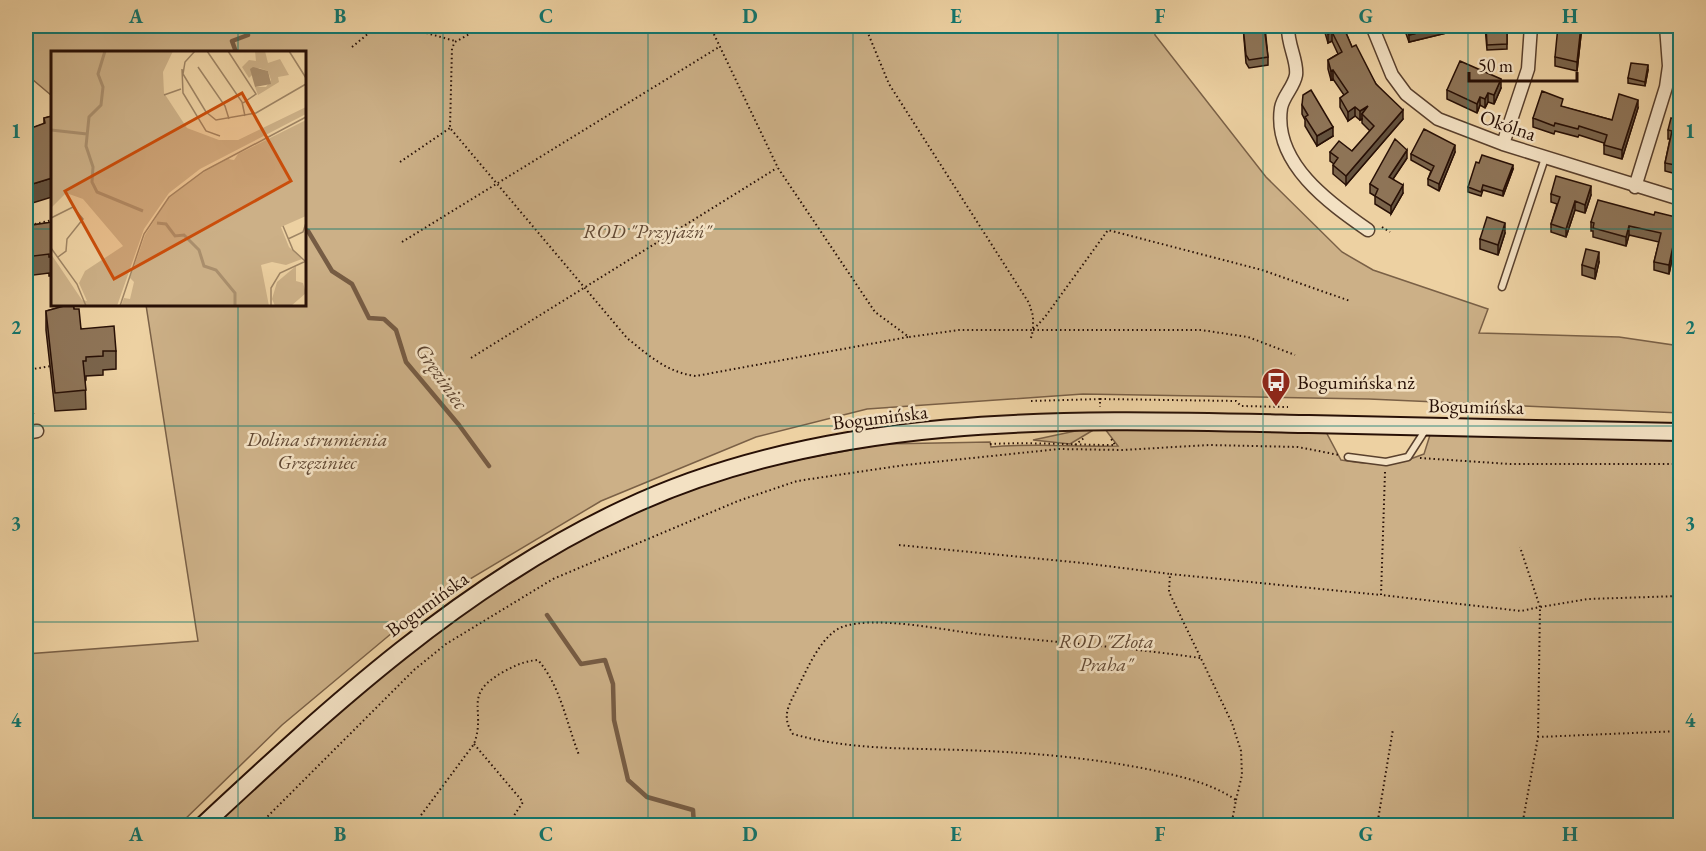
<svg xmlns="http://www.w3.org/2000/svg" width="1706" height="851" font-family="'EB Garamond',serif">
<style>
.green{fill:#ccb087;stroke:#7a6046;stroke-width:1.5}
.lines{fill:none;stroke-linecap:round;stroke-linejoin:round}
.stream{stroke:#765c44;stroke-width:4.5}
.lane-casing{stroke:#59402d;stroke-width:9}
.street-casing{stroke:#59402d;stroke-width:15}
.secondary-casing{stroke:#281006;stroke-width:20}
.path{stroke:#281006;stroke-width:2;stroke-dasharray:1.5 3;stroke-linecap:butt}
.lane{stroke:#f3e1c3;stroke-width:6}
.street{stroke:#f3e1c3;stroke-width:12}
.secondary{stroke:#f3e1c3;stroke-width:16}
.wall{fill:#7a644b;stroke:#281006;stroke-width:1.5}
.shaded-wall{fill:#63513d;stroke:#281006;stroke-width:1.5}
.building{fill:#8e7457;stroke:#281006;stroke-width:1.5}
.grid{fill:none;stroke:#0f766e;stroke-width:1.5;stroke-opacity:0.55}
.labels{text-anchor:middle;dominant-baseline:central;stroke-width:5;stroke-linejoin:round;paint-order:stroke}
.street-label{font-size:20px;fill:#281006;stroke:#f3e1c3}
.park-label{font-size:20px;font-style:italic;fill:#614833;stroke:#f3e1c3}
.poi-label{font-size:20px;fill:#281006;stroke:#f3e1c3;text-anchor:start}
.water-label{font-size:21px;font-style:italic;fill:#5c432f;stroke:#f3e1c3}
.inset-river{fill:none;stroke:#aa8f6d;stroke-width:3}
.inset-road{fill:none;stroke:#9e8464;stroke-width:1.5}
.view{fill:#cb4e0b;fill-opacity:0.15;stroke:#cb4e0b;stroke-width:3}
.inset-edge{fill:none;stroke:#281006;stroke-width:3}
.neatline{fill:none;stroke:#0f766e;stroke-width:2}
.grid-label{font-size:20px;text-anchor:middle;font-weight:bold;fill:#0f766e}
</style>
<rect width="100%" height="100%" fill="#edd1a2"/>
<filter id="stains"><feTurbulence type="fractalNoise" baseFrequency=".00333" numOctaves="4"/><feColorMatrix values="0 0 0 0 .2 0 0 0 0 .09 0 0 0 0 .02 0 0 0 .5 -.17"/></filter>
<radialGradient id="worn" r=".72"><stop offset=".6" stop-color="#630" stop-opacity="0"/><stop offset="1" stop-color="#630" stop-opacity=".3"/></radialGradient>
<path class="green" d="M26,26H1154L1155,35L1266,177L1342,252L1373,270L1488,309L1479,333L1619,337L1680,346V413L1369,399L1083,394L867,409L756,437L601,501L423,607L282,725L179,825H26V654L198,641L146,305L304,304V52H52V96L26,74Z
M1095,429L1070,444L1033,440L1080,430Z
M1105,429L1326,432L1341,460C1371,465 1395,466 1424,454L1430,435L1680,440V825L214,826L338,710L475,603L557,553L627,515L701,485L790,461L884,444L990,442L991,447C1033,443 1075,447 1118,446Z"/>
<g class="lines">
<path class="stream" d="M236,52L232,41L248,35L246,26
M304,230L308,231L332,271L352,284L369,318L384,319L396,330L406,362L459,425L489,466
M547,615L581,664L605,660L613,684L614,720L628,780L647,797L693,810L694,826"/>
<g class="lane-casing">
<path id="lane" d="M1502,287L1545,158
M1348,457L1386,462L1408,457L1426,429"/>
</g>
<g class="street-casing">
<path id="street" d="M1288,26C1287,44 1298,61 1296,75C1294,87 1283,96 1281,108C1273,163 1329,203 1368,230
M1372,26L1392,75L1406,94L1438,119L1503,144L1680,199
M1668,76L1680,77
M1503,144L1528,69L1531,26
M1635,187L1666,87L1669,66L1666,26
M26,433L37,431"/>
</g>
<g class="secondary-casing">
<path id="secondary" d="M202,826C332,705 462,585 624,509C833,410 1078,419 1303,424C1429,426 1555,429 1680,432"/>
</g>
<path class="path" d="M411,26L412,29L455,41
M484,26L455,42L452,48L450,128L627,338C648,355 668,373 696,376L908,337
M710,26L778,168L875,312L909,337L959,330H1033V316L1029,303L889,84L865,26
M352,47L375,28L412,29
M400,162L450,128
M26,226L52,220
M1382,227L1390,232
M402,242L719,47
M1033,330H1201L1248,337L1295,355
M1031,338L1033,330L1045,317L1108,230L1262,270L1350,301
M471,358L777,168
M26,370L52,366
M26,382L34,417
M1100,399L1236,401L1241,406L1288,407
M1031,401L1100,399V407
M990,444C1032,442 1073,445 1115,445L1110,437
M1075,445L1084,438
M1420,458L1510,464H1680
M1385,472L1381,595L1521,611L1540,607L1520,547
M899,545L1083,563L1170,574
M1200,658C1126,647 1052,642 978,634C943,630 874,615 842,627C822,635 808,667 799,685C790,704 780,715 793,734C849,750 904,748 961,750C1023,752 1086,757 1147,769C1179,776 1209,782 1236,800L1231,826
M1538,737L1540,607L1588,599L1680,596
M474,744L523,802L507,826
M1236,800L1242,775L1241,751L1232,723L1169,592L1170,574L1381,595
M258,826L414,670L446,644L553,579L738,501L797,481L905,465L1059,449L1122,450L1209,445L1298,447L1339,455
M413,826L474,744C487,709 461,696 503,672C514,666 524,661 538,660C561,687 566,722 579,755
M1377,826L1393,729
M1522,826L1538,737L1680,731"/>
<use href="#lane" class="lane"/>
<use href="#street" class="street"/>
<use href="#secondary" class="secondary"/>
</g>
<path class="wall" d="M1243,26H1268V27H1265L1268,57V65L1249,68L1246,63Z
M1323,26H1350V32L1346,33L1352,47L1376,84L1403,119L1346,185L1333,174V165L1334,164L1330,161V152L1352,151L1370,131L1362,123V119L1360,120L1355,116L1348,121L1340,107V98L1344,95L1333,79L1331,80L1328,69V60L1338,54L1332,41L1328,43Z
M1404,26H1455V31L1409,42L1404,28Z
M1485,26H1507V49L1487,50Z
M1582,26L1577,71L1555,66V57Z
M1648,70L1645,86L1628,83V78Z
M1501,88L1494,104L1488,102L1485,108L1480,105L1477,113L1447,99V90Z
M1302,105L1333,136L1317,146L1305,126V120L1302,114Z
M1563,107L1612,120L1638,108L1622,159L1604,154V143L1579,135L1578,137L1555,131L1554,134L1533,127V118Z
M52,116L26,205L27,152L26,130L44,124V118Z
M1680,120V175L1665,171V163L1670,139H1668V130Z
M1455,152L1439,191L1428,185V179L1431,171L1411,160V154Z
M1407,158L1393,179L1403,193L1391,214L1375,204V196L1370,193V184Z
M1513,169L1503,196L1483,190L1481,196L1468,192V187Z
M1551,194L1591,195L1585,213L1575,210L1566,237L1551,232V224L1557,204L1551,202Z
M1654,215L1680,218V247L1675,245L1669,274L1654,270V262L1659,242L1629,235L1626,246L1593,237V231H1591V222Z
M52,222V276H49V273L26,276V226Z
M1505,233L1498,255L1480,249V239Z
M1599,262L1595,279L1582,275V265Z
M61,304H73L74,309L81,329L116,351V369L103,370V375L86,376V380H85L86,409L55,411L46,330V311L61,307Z"/>
<path class="shaded-wall" d="M1342,26H1350V32L1342,34Z
M1445,26H1455V31L1409,42V35Z
M1581,26H1582L1577,71V62Z
M1332,32V41L1328,43V34Z
M1648,65V70L1645,86V82Z
M1333,70V79L1331,80V71Z
M1501,79V88L1494,104V95Z
M1488,93V102L1485,108V99Z
M1480,97V105L1477,113V104Z
M1638,100V108L1622,159V150Z
M1368,106L1362,114V119L1360,120V111Z
M1355,107V116L1348,121V112Z
M1403,110V119L1346,185V176Z
M1333,127V136L1317,146V136Z
M1455,145V152L1439,191V184Z
M1407,150V158L1389,185V177Z
M1513,165V169L1503,196V191Z
M52,178V197L26,205V186Z
M1403,185V193L1391,214V206Z
M1591,186V195L1585,213V205Z
M1575,201V210L1566,237V229Z
M1505,223V233L1498,255V245Z
M1629,226V235L1626,246V237Z
M1675,237V245L1669,274V265Z
M1599,252V262L1595,279V269Z"/>
<path class="building" d="M1243,26H1264L1268,57L1249,60L1246,55Z
M1326,26H1343L1352,47L1356,45L1376,84L1403,110L1346,176L1333,165L1338,158L1330,152L1339,141L1352,151L1374,126L1362,114L1368,106L1360,111L1355,107L1348,112L1340,98L1348,92L1333,70L1331,71L1328,60L1342,52L1332,32L1328,34Z
M1406,26H1445L1409,35Z
M1486,26H1507V44L1487,45Z
M1558,26H1581L1577,62L1555,57Z
M1460,61L1501,79L1494,95L1488,93L1485,99L1480,97L1477,104L1447,90Z
M1631,63L1648,65L1645,82L1628,78Z
M1311,90L1333,127L1317,136L1305,117L1308,115L1302,105L1303,95Z
M1542,91L1563,99L1561,106L1612,120L1619,94L1638,100L1622,150L1604,145L1607,135L1579,126L1578,129L1555,123L1554,126L1533,118Z
M52,116V178L26,186V152L31,150L26,130L45,123L44,118Z
M1671,118L1680,120V166L1665,163L1672,131L1668,130Z
M1424,129L1455,145L1439,184L1428,179L1434,166L1411,154Z
M1395,139L1407,150L1389,177L1403,185L1391,206L1375,196L1378,189L1370,184Z
M1482,155L1513,165L1503,191L1483,185L1481,192L1468,187L1476,162L1479,163Z
M1556,176L1591,186L1585,205L1575,201L1566,229L1551,224L1560,197L1551,194Z
M1598,200L1654,215L1655,212L1680,218V238L1675,237L1669,265L1654,262L1661,233L1629,226L1626,237L1593,228L1594,223L1591,222Z
M1487,217L1505,223L1498,245L1480,239Z
M52,222V257H49V254L26,257V226Z
M1586,249L1599,252L1595,269L1582,265Z
M63,304H73L74,309H79L81,329L114,326L116,351H103V356L86,357V361H83L86,390L55,393L46,311L64,306Z"/>
<path class="grid" d="M238,26V52M443,26V826M648,26V826M853,26V826M1058,26V826M1263,26V826M1468,26V826M26,229H52M304,229H1680M238,304V826M26,426H1680M26,622H1680"/>
<defs>
<g id="bus-pin" transform="scale(1.5)"><path d="M0 17L-7.5 6A9.5 9.5 0 1 1 7.5 6Z" fill="#8f2418" stroke="#f3e1c3"/><path d="M-5-6H5V4H4V6H2V4H-2V6H-4V4H-5ZM-3.5-4V0h7V-4ZM-3.5 1.2v1.5H-2V1.2ZM2 1.2v1.5H3.5V1.2Z" fill="#fff"/></g>
</defs>
<g fill-rule="evenodd">
<use href="#bus-pin" x="1276" y="382"/>
</g>
<g class="labels">
<g class="street-label">
<text transform="translate(1508 125) rotate(19)">Okólna</text>
<text transform="translate(1476 406) rotate(1)">Bogumińska</text>
<text transform="translate(880 417) rotate(-7)">Bogumińska</text>
<text transform="translate(427 604) rotate(-36)">Bogumińska</text>
</g>
<g class="park-label">
<text x="647" y="231">ROD "Przyjaźń"</text>
<text x="317" y="439">Dolina strumienia<tspan x="317" dy="23">Grzęziniec</tspan></text>
<text x="1106" y="641">ROD "Złota<tspan x="1106" dy="23">Praha"</tspan></text>
</g>
<g class="poi-label">
<text x="1297" y="382">Bogumińska nż</text>
</g>
<g class="water-label">
<text transform="translate(442 376) rotate(55)">Gręziniec</text>
</g>
</g>
<g transform="translate(51 51)">
<rect width="255" height="255" fill="#edd1a2"/>
<path d="M0,0H122L112,21L113,42L136,77L168,89H187L255,56V63L149,118L118,142L93,178L66,255H0V203L31,249L36,250L28,232L34,220L72,195L32,148L15,142L0,157ZM204,0H214L217,12L229,8L238,24L227,26L228,31L207,44L204,36H215L220,29L217,20L208,17L198,27L191,16L198,9L205,10ZM255,69V165L230,176L238,196L251,208L235,214L221,211L210,214L218,255H70L73,247L79,248L83,231L79,227L94,184L118,146L153,121L177,108L183,109L187,103ZM245,215V230L252,232L255,242L240,255H224L221,248L226,231Z" fill="#ccb087"/>
<path d="M202,16L217,20L220,33L204,36L199,18Z" fill="#aa8f6d"/>
<path class="inset-river" d="M54,0L47,23L52,36L50,54L38,66L35,95L42,116L41,131L46,141L92,160M0,79L36,83M106,172L115,173L124,185L133,184L148,199L153,215L165,219L184,242V255"/>
<path class="inset-road" d="M144,0L134,11L132,23L155,61L165,69L205,62L255,33M156,0L191,51L194,65M177,0L205,43L192,52M238,0L255,27M147,16L174,55L178,68M131,18L132,42L155,80L169,85M113,44L130,38M0,167L22,156L32,168L16,188L15,200L7,206M232,175L242,199L254,210M237,188L252,181L255,172M0,197L26,233L35,255M69,255L93,183L118,146L153,120L255,66M220,255V237L229,222L255,210"/>
<path class="view" d="M191,42L240,130L63,228L14,140Z"/>
<rect width="255" height="255" class="inset-edge"/>
</g>
<rect width="1706" height="851" fill="none" stroke="#edd1a2" stroke-width="66"/>
<path d="M1469 72v9h108v-9" fill="none" stroke="#281006" stroke-width="3"/>
<text x="1478" y="72" font-size="18" fill="#281006" stroke="#f3e1c3" stroke-width="4.5" paint-order="stroke">50 m</text>
<rect x="33" y="33" width="1640" height="785" class="neatline"/>
<g class="grid-label">
<text x="136" y="23">A</text>
<text x="340" y="23">B</text>
<text x="546" y="23">C</text>
<text x="750" y="23">D</text>
<text x="956" y="23">E</text>
<text x="1160" y="23">F</text>
<text x="1366" y="23">G</text>
<text x="1570" y="23">H</text>
<text x="16" y="138">1</text>
<text x="1690" y="138">1</text>
<text x="16" y="334">2</text>
<text x="1690" y="334">2</text>
<text x="16" y="530">3</text>
<text x="1690" y="530">3</text>
<text x="16" y="727">4</text>
<text x="1690" y="727">4</text>
<text x="136" y="841">A</text>
<text x="340" y="841">B</text>
<text x="546" y="841">C</text>
<text x="750" y="841">D</text>
<text x="956" y="841">E</text>
<text x="1160" y="841">F</text>
<text x="1366" y="841">G</text>
<text x="1570" y="841">H</text>
</g>
<rect width="100%" height="100%" filter="url(#stains)"/>
<rect width="100%" height="100%" fill="url(#worn)"/>
</svg>
